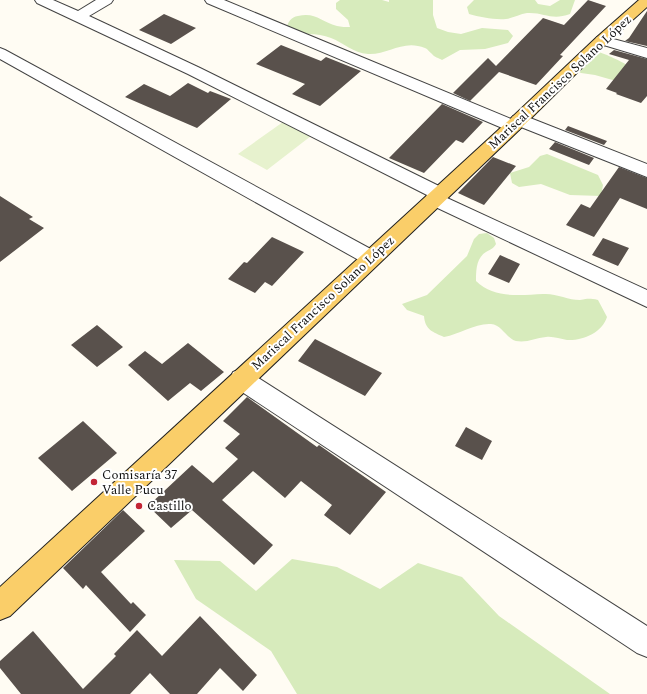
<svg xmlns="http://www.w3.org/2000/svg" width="647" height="694" font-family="Spectral,serif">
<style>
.green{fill:#d7ebbc}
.pitch{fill:#e7f2ce}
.building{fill:#59514c}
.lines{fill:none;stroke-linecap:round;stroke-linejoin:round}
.minor-casing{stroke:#434343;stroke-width:2}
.major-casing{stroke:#212121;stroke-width:2}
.minor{fill:#fff;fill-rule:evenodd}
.major{fill:#face69;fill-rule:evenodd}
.poi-dot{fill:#c32535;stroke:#fff;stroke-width:1.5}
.labels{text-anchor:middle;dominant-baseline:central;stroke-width:4;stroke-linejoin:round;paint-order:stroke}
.street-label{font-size:13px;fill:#101010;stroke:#fff}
.poi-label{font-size:13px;fill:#101010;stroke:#fff;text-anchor:start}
</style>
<rect width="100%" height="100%" fill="#fffcf3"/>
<path class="green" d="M340,0H382L389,2V0H433V15L437,28L448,32L461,34L482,28L508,30L513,36L508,43L485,49L460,50L442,60C439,58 434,57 432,54C429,52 428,49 425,48C403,39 388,55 368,54C353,53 344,43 331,38C317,32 300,36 286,29C288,22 291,17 298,16C316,12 321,22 337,26C341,27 346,27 350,27L348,20L336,9V3Z
M474,0H535L538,4L550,6L560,0H575L570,14C551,21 545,12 527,13C520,14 513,18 506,19C494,20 480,17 469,14L467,7Z
M598,52C604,53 625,63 630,67L616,81L595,75L581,73L575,70Z
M547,154L598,175L603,185L601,196L570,195L541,184L519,187L512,183L510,173L529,167L540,156Z
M487,233L494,238L496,244C493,249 491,249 486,252C476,258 476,271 476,281C494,299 521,295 543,294C556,293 568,300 580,300C588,299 588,298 598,300L607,317C602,333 582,341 567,340C560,339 553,336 546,337C535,338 527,343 516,341C506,338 502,325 491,324C475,323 460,334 444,337C433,332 425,330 424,316L407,310L402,304L427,295L467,256L474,239L479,234Z
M292,559L337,567L380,589L418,563L462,577L499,616L610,694H297L271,651L196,599L174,560L220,561L256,591Z"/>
<path class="pitch" d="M283,122L311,136L267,170L238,154Z"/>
<path class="building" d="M588,0L606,6L560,55L563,56L536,85L499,72L470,101L453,93L488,58L496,66L543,18L564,25Z
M647,11V46L625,41L629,38Z
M164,14L196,28L171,44L139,30Z
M281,45L321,61L326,57L361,71L320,106L292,94L305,84L256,64Z
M614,50L647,59V96L641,103L616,94L617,93L606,89L629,60L609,54Z
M188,83L208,93L210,91L231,99L197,128L125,97L144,84L170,96Z
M442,104L483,122L463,143L456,140L424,173L389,158Z
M568,126L607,141L604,145L565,130Z
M555,142L594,158L589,165L549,149Z
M493,157L516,166L484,205L458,193Z
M619,167L647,178V209L620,198L594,237L566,225L581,204L590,208Z
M0,196L33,217L29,219L44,228L0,262Z
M272,237L304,252L272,286L265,282L255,293L228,279L244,262L247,263Z
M603,238L629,248L618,266L592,255Z
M500,255L520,264L509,283L488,274Z
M97,325L123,347L97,367L71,345Z
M315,339L382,373L365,396L298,361Z
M188,343L224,372L201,391L190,383L168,401L128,365L145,351L162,364Z
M247,397L317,447L319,445L386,492L350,535L324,515L332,505L301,481L285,498L253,471L222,500L273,545L254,565L192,510L171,528L148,506L192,465L213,483L238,459L225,448L240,434L223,421Z
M83,421L117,453L72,491L38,458Z
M466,427L492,441L482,460L455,446Z
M123,510L145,531L101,572L131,604L133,602L146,615L130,632L86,585L83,589L63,568Z
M200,616L257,675L243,691L220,668L197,694H170L150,673L130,694H21L0,668V661L33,631L83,689L116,656L114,654L137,630L162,656Z"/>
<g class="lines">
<g class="minor-casing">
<path id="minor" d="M35,0H53L78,11L96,0H113L111,3L89,16L200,68L447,190L449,194L447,198L647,290V307L427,203L425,199L427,195L188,74L37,3Z
M205,0H224L511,119L513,116L519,115L525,116L647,164V177L521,127L519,130L513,131L507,130L207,3Z
M602,36L647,48V58L597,43L595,40L597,37Z
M0,48L5,50L378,253L381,258L378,263L371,265L364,263L0,59Z
M241,369L249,372L647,626V657L637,653L233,386L230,379L233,372Z"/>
</g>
<g class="major-casing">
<path id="major" d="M639,0H647V7L607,43L519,130L10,616L0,620V587L507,122L597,37Z"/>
</g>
<use href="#minor" class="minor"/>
<use href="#major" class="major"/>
</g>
<g class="poi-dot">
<circle cx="94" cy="482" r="4"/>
<circle cx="139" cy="506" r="4"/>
</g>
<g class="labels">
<g class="street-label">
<text transform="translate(560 82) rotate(-43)">Mariscal Francisco Solano López</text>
<text transform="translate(323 303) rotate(-43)">Mariscal Francisco Solano López</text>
</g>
<g class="poi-label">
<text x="102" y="475">Comisaría 37<tspan x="102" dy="15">Valle Pucu</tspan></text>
<text x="147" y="506">Castillo</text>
</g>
</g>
</svg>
